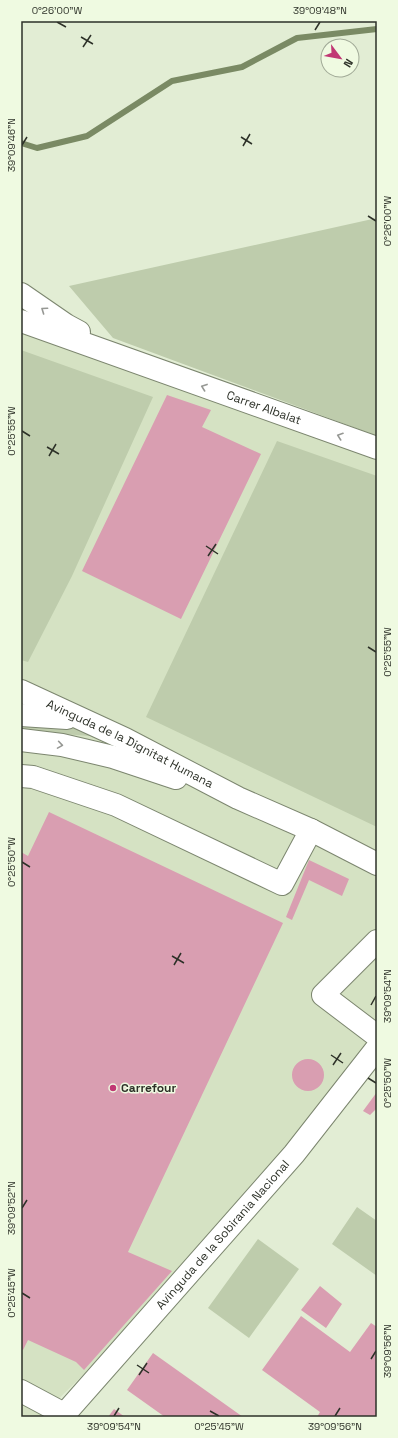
<svg xmlns="http://www.w3.org/2000/svg" width="398" height="1438" font-family="'Space Grotesk',sans-serif">
<style>
.built{fill:#d5e2c3}
.green{fill:#beccac}
.lines{fill:none;stroke-linecap:round;stroke-linejoin:round}
.stream{stroke:#7a8a64;stroke-width:6}
.building{fill:#d99eb1}
.minor-casing{stroke:#7c866f;stroke-width:24}
.minor{stroke:#fff;stroke-width:22}
.oneway{stroke:#969894}
.ticks{fill:none;stroke:#2d3128;stroke-width:1.5}
.poi-dot{fill:#c13874;stroke:#effae1;stroke-width:1.5}
.labels{text-anchor:middle;dominant-baseline:central;stroke-width:3;stroke-linejoin:round;paint-order:stroke}
.street-label{font-size:12px;fill:#2d3128;stroke:#effae1}
.poi-label{font-size:12px;font-weight:bold;fill:#2d3128;stroke:#effae1;text-anchor:start}
.neatline{fill:none;stroke:#2d3128;stroke-width:1.5}
.ticks-label{font-size:10px;text-anchor:middle;fill:#2d3128}
</style>
<rect width="100%" height="100%" fill="#e2edd4"/>
<path class="built" d="M21,314L377,437V1038L303,1134L82,1376L40,1417H21Z"/>
<path class="green" d="M377,218V436L113,338L69,286Z
M21,350L153,397L72,576L28,662L21,660Z
M277,441L377,476V827L146,717Z
M21,714L104,737L21,731Z
M357,1207L377,1221V1276L332,1244Z
M258,1239L299,1269L249,1338L208,1308Z"/>
<g class="lines">
<path class="stream" d="M21,143L37,148L87,136L172,81L242,67L297,38L377,29"/>
</g>
<path class="building" d="M167,395L211,410L202,427L261,454L181,619L82,571Z
M49,812L283,923L128,1252L172,1271L84,1370L76,1362L28,1340L23,1350L21,1349V852L28,856Z
M309,860L349,879L342,896L309,880L292,920L286,917Z
M292 1075a16 16 0 1 1 32 0a16 16 0 1 1-32 0Z
M377,1092V1108L370,1115L363,1111Z
M320,1286L342,1304L326,1328L301,1310Z
M301,1316L350,1352L371,1323L377,1327V1417H317L320,1412L262,1370Z
M153,1353L243,1417H165L127,1390Z
M114,1409L125,1417H108Z"/>
<g class="lines">
<g class="minor-casing">
<g id="minor">
<path d="M21,294L66,325L79,332"/>
<path id="s1" d="M21,321L377,448"/>
<path id="s2" d="M21,691L125,739L238,798L311,830L377,864"/>
<path d="M21,715L67,718"/>
<path d="M21,740L62,745L113,757L176,778"/>
<path d="M21,776L33,777L116,805L282,884L311,830"/>
<path d="M377,941L323,995L377,1036"/>
<path d="M21,1391L64,1414"/>
<path id="s3" d="M62,1417L294,1154L377,1048"/>
</g>
</g>
<use href="#minor" class="minor"/>
</g>
<defs><path id="oneway-chevron" d="M-2-3.5L2.5 0L-2 3.5" fill="none" stroke-width="1.6" stroke-linecap="round" stroke-linejoin="round"/></defs>
<g class="oneway">
<use href="#oneway-chevron" transform="translate(44 310) rotate(-145)"/>
<use href="#oneway-chevron" transform="translate(204 387) rotate(-160)"/>
<use href="#oneway-chevron" transform="translate(340 436) rotate(-161)"/>
<use href="#oneway-chevron" transform="translate(60 745) rotate(9)"/>
</g>
<path class="ticks" d="M57,22L66,27M315,30L320,22M81,37L93,44M83,47L91,35M241,137L252,144M22,145L27,137M243,146L250,134M368,216L376,221M22,431L30,436M47,447L59,454M49,456L56,444M206,546L218,554M208,556L216,544M368,647L376,652M22,862L30,867M172,956L184,963M174,965L181,953M371,1005L376,996M331,1055L343,1063M333,1065L341,1053M368,1078L376,1083M22,1208L27,1200M22,1293L30,1298M371,1359L376,1351M137,1365L149,1373M139,1375L147,1363M210,1411L219,1416M114,1416L119,1408M335,1416L340,1408"/>
<circle class="poi-dot" cx="113" cy="1088" r="4"/>
<g class="labels">
<g class="street-label">
<text stroke="none"><textPath href="#s1" startOffset="258">Carrer Albalat</textPath></text>
<text stroke="none"><textPath href="#s2" startOffset="121">Avinguda de la Dignitat Humana</textPath></text>
<text stroke="none"><textPath href="#s3" startOffset="243">Avinguda de la Sobirania Nacional</textPath></text>
</g>
<g class="poi-label">
<text x="121" y="1088">Carrefour</text>
</g>
</g>
<rect width="398" height="1438" fill="none" stroke="#effae1" stroke-width="44"/>
<g transform="translate(340 58) rotate(122)"><circle r="19" fill="#effae1" stroke="#a1aa97"/>
<path d="M0-3L7 15L0 10L-7 15Z" fill="#c13874"/>
<text y="-6" font-size="11" font-weight="bold" text-anchor="middle" fill="#2d3128">N</text>
</g>
<rect x="22" y="22" width="354" height="1394" class="neatline"/>
<g class="ticks-label">
<text x="57" y="14">0°26'00"W</text>
<text x="320" y="14">39°09'48"N</text>
<text transform="translate(11 145) rotate(-90)" y="4">39°09'46"N</text>
<text transform="translate(387 221) rotate(-90)" y="4">0°26'00"W</text>
<text transform="translate(11 431) rotate(-90)" y="4">0°25'55"W</text>
<text transform="translate(387 652) rotate(-90)" y="4">0°25'55"W</text>
<text transform="translate(11 862) rotate(-90)" y="4">0°25'50"W</text>
<text transform="translate(387 996) rotate(-90)" y="4">39°09'54"N</text>
<text transform="translate(387 1083) rotate(-90)" y="4">0°25'50"W</text>
<text transform="translate(11 1208) rotate(-90)" y="4">39°09'52"N</text>
<text transform="translate(11 1293) rotate(-90)" y="4">0°25'45"W</text>
<text transform="translate(387 1351) rotate(-90)" y="4">39°09'56"N</text>
<text x="114" y="1430">39°09'54"N</text>
<text x="219" y="1430">0°25'45"W</text>
<text x="335" y="1430">39°09'56"N</text>
</g>
</svg>
